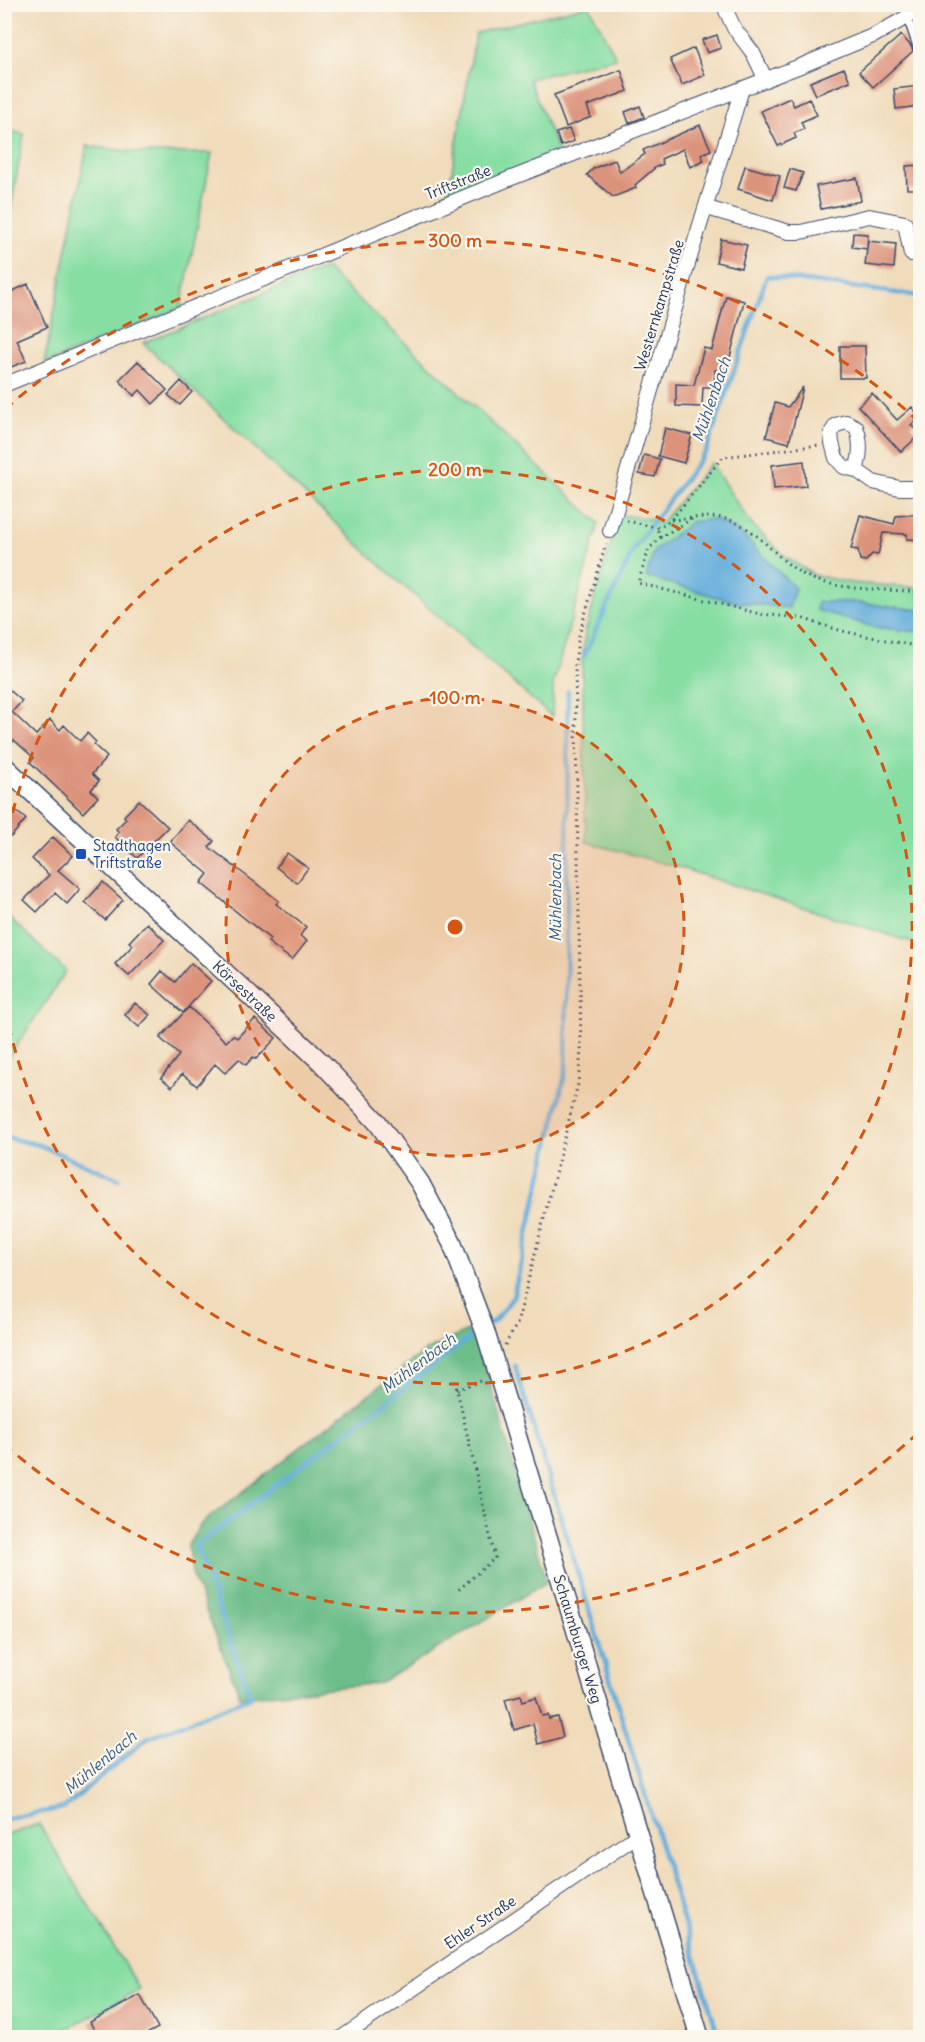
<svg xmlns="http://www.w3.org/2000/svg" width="925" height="2042" font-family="Delius,sans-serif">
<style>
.green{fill:#86dea3;stroke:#508680;stroke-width:1.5}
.forest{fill:#6cbd89;stroke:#447674;stroke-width:1.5}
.water{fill:#64addc;stroke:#406e9d;stroke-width:1.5}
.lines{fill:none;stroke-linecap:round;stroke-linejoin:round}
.stream{stroke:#64addc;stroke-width:4.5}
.building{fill:#dc937c}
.lane-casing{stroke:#3b496c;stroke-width:10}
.street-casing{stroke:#3b496c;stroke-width:16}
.secondary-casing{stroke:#3b496c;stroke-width:21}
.path{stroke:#3b496c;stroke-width:3;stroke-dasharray:1.5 4.5;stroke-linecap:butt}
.lane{stroke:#fff;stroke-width:7}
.street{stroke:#fff;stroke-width:14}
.secondary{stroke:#fff;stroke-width:18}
.ring{fill:none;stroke:#d45514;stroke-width:3;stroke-dasharray:10 8}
.transit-dot{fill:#1a4fb4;stroke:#fbf7ec;stroke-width:2}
.labels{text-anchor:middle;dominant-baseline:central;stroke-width:4.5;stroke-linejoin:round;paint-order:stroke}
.street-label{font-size:15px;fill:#1b2f5e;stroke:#fbf7ec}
.transit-label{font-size:15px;fill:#164399;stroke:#fbf7ec;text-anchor:start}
.water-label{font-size:16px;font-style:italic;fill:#355b8a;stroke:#fbf7ec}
.centre{fill:#d45514;stroke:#fbf7ec;stroke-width:3}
.ring-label{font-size:18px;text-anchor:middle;font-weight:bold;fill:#d45514;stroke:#fbf7ec;stroke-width:4.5;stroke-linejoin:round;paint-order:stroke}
</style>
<rect width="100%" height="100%" fill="#fbf7ec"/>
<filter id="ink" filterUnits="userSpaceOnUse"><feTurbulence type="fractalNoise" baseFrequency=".0167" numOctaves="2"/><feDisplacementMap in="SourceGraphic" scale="12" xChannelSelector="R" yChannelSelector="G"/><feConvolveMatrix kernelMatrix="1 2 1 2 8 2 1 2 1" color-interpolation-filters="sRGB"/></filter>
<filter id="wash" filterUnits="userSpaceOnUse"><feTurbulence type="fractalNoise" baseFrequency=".008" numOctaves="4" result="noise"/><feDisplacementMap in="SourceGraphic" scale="24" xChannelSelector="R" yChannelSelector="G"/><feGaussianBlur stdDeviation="1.35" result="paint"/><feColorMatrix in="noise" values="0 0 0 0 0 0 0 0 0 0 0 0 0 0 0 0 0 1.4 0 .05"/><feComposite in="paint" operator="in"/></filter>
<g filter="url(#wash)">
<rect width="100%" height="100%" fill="#f0dcbb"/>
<path class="green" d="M589,5L616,58L529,79L559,154L447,199L476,33Z
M5,130L24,134L5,241L4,130Z
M87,146L143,153H212L181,308L44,364Z
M325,268L599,523L553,684L552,717L379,564L143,343Z
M711,463L751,524L787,558L814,575L851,583L920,588V610L851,602H818L816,609L874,627L920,632V945L674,866L586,842L582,662L585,633L619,515L651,519L660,524Z
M5,914L66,971L5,1063Z
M39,1824L140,1990L52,2037H5V1836Z"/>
<path class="forest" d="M467,1331L477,1338L547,1582L381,1683L240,1697L191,1572L188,1545L201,1524L425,1351Z"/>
<path class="water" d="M714,519L738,531L795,588L789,608L735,602L646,577L654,551L691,522Z
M818,602H851L920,610V632L874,627L816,610Z"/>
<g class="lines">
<path class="stream" d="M584,656L634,548L706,451L767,276L920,296
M4,1137L39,1145L119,1179
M486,1326L496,1319L513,1297L566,1070L568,691
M515,1366L719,2038
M4,1819L64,1808L147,1738L251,1697L196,1546L479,1331"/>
</g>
<g id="blocks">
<path class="building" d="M717,35L721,48L707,53L702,40Z
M901,35L911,46L913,51L873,87L859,72Z
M694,48L705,75L682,85L670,59Z
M844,68L850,81L816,95L810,82Z
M621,70L628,91L587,106L591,117L566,127L554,95Z
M920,86L921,106L896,109L894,89Z
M790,98L794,106L809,99L817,115L801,122L804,129L794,133L796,138L778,146L761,111Z
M640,106L644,117L629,123L625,112Z
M700,125L711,150L701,154L704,161L690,167L683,149L661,159L663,164L656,167L635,185L636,188L613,197L587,175L594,168L615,160L620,172L645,154L643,150Z
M569,129L574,141L561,146L556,133Z
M921,165V189H907L906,166Z
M745,166L780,176L773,200L738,189Z
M790,169L803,173L796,191L784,188Z
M857,178L861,201L821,209L816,186Z
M853,233L868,234L867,248L868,241L896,244L894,268L865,265L867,249L852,247Z
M721,239L747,245L741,268L716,262Z
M28,284L47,327L17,340L26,361L4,370V312L6,316L11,313L4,295Z
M726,296L744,301L726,373L715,370L714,387H703L702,407L676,406V384L694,385L704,348L712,350Z
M840,346H865L866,378H840Z
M138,361L167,390L153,404L140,390L134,396L119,380Z
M181,381L192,392L180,405L168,395Z
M803,387L789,443L766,437L775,403L788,407Z
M872,393L897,420L912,407L920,417L911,425L920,434L901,452L858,406Z
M665,428L692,435L684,463L658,456Z
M644,455L660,459L655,477L639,474Z
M804,461L806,486L774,489L772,465Z
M921,514V540L907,539V534L883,533L878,555L872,554L866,561L860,560L858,550L851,549L860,515L894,524L896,516Z
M4,685L22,701L12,712L36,735L50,720L60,730L64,725L80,741L87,733L96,742L94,745L107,757L92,774L99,781L91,790L98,797L83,813L30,762L34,758L14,740L4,751Z
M139,800L168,827L137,858L115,837L119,832L116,829L126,819L124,816Z
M4,802L26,819L11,837L4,832Z
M188,820L214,841L209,847L279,901L276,904L306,927L300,936L307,941L292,960L268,942L270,939L201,883L208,874L170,842Z
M53,837L73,856L58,870L80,889L67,904L55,893L37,912L24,900L49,875L32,859Z
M287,853L308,868L297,883L276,867Z
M103,882L123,900L105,920L85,902Z
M147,923L164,940L129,976L115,964L133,945L129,942Z
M191,963L211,981L183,1013L151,984L162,971L175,982Z
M135,1003L150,1015L139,1027L125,1015Z
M189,1007L226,1042L233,1035L237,1038L255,1019L276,1038L256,1059L253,1057L246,1065L239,1059L225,1073L215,1064L197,1086L182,1074L172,1087L161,1078L179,1055L160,1038Z
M521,1695L523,1701L536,1697L542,1716L548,1715L549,1719L558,1717L563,1737L538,1744L533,1724L514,1730L505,1699Z
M140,1995L158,2028L141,2037H98L90,2022Z"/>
</g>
</g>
<g filter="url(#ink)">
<use href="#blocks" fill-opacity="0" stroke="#3b496c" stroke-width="1.5"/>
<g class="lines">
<g class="lane-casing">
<path id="lane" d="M907,17L920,55"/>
</g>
<g class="street-casing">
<path id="street" d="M723,4L734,28L753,53L766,80
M707,208L789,232H801L869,216L905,223L911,254
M4,385L509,179L803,65L875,35L907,17L920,5
M856,470C861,455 862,442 856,427L846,422L836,425L831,433L832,443L836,458L844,467L856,470L873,482L899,488H920
M610,531L687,267L742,89
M341,2038L638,1835"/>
</g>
<g class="secondary-casing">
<path id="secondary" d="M4,766L322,1063L378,1123L420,1183L452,1243L485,1331L700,2038"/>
</g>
<path class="path" d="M914,267L920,294
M692,519L661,537L649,549L638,583L760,614L801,618L842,631L920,647
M671,520C691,519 711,514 730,520C764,532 782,569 816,580C849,591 887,589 920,592
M627,521L656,527
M661,537L656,527L659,528L671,520L723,457L820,445
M505,1345L517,1324L522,1305L578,1084L581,1051L575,662L579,635L606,544
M455,1381L495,1558L457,1591
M457,1390L484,1380"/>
<use href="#lane" class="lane"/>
<use href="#street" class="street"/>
<use href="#secondary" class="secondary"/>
</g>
</g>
<circle cx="455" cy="927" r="229" fill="#d45514" fill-opacity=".12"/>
<g class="ring">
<circle cx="455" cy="927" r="229"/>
<path d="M5 848A457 457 0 1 1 5 1006"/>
<path d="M918 1433A686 686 0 0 1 5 1445M5 409A686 686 0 0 1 918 421"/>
</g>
<rect class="transit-dot" x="75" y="848" width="12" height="12" rx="3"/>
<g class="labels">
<g class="street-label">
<text transform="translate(458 182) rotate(-22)">Triftstraße</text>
<text transform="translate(659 305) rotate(-73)">Westernkampstraße</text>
<text transform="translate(245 991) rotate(43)">Körsestraße</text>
<text transform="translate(578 1639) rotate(73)">Schaumburger Weg</text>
<text transform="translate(480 1922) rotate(-34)">Ehler Straße</text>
</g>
<g class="transit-label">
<text x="93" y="845">Stadthagen<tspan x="93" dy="17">Triftstraße</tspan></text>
</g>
<g class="water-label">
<text transform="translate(711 399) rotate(-71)">Mühlenbach</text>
<text transform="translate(555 898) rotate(-90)">Mühlenbach</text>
<text transform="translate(418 1363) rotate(-37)">Mühlenbach</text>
<text transform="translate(100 1762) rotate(-40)">Mühlenbach</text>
</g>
</g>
<circle cx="455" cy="927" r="9" class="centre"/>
<g class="ring-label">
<text x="455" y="247">300 m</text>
<text x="455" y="476">200 m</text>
<text x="455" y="704">100 m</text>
</g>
<rect width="925" height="2042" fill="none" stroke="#fbf7ec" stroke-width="24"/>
</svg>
